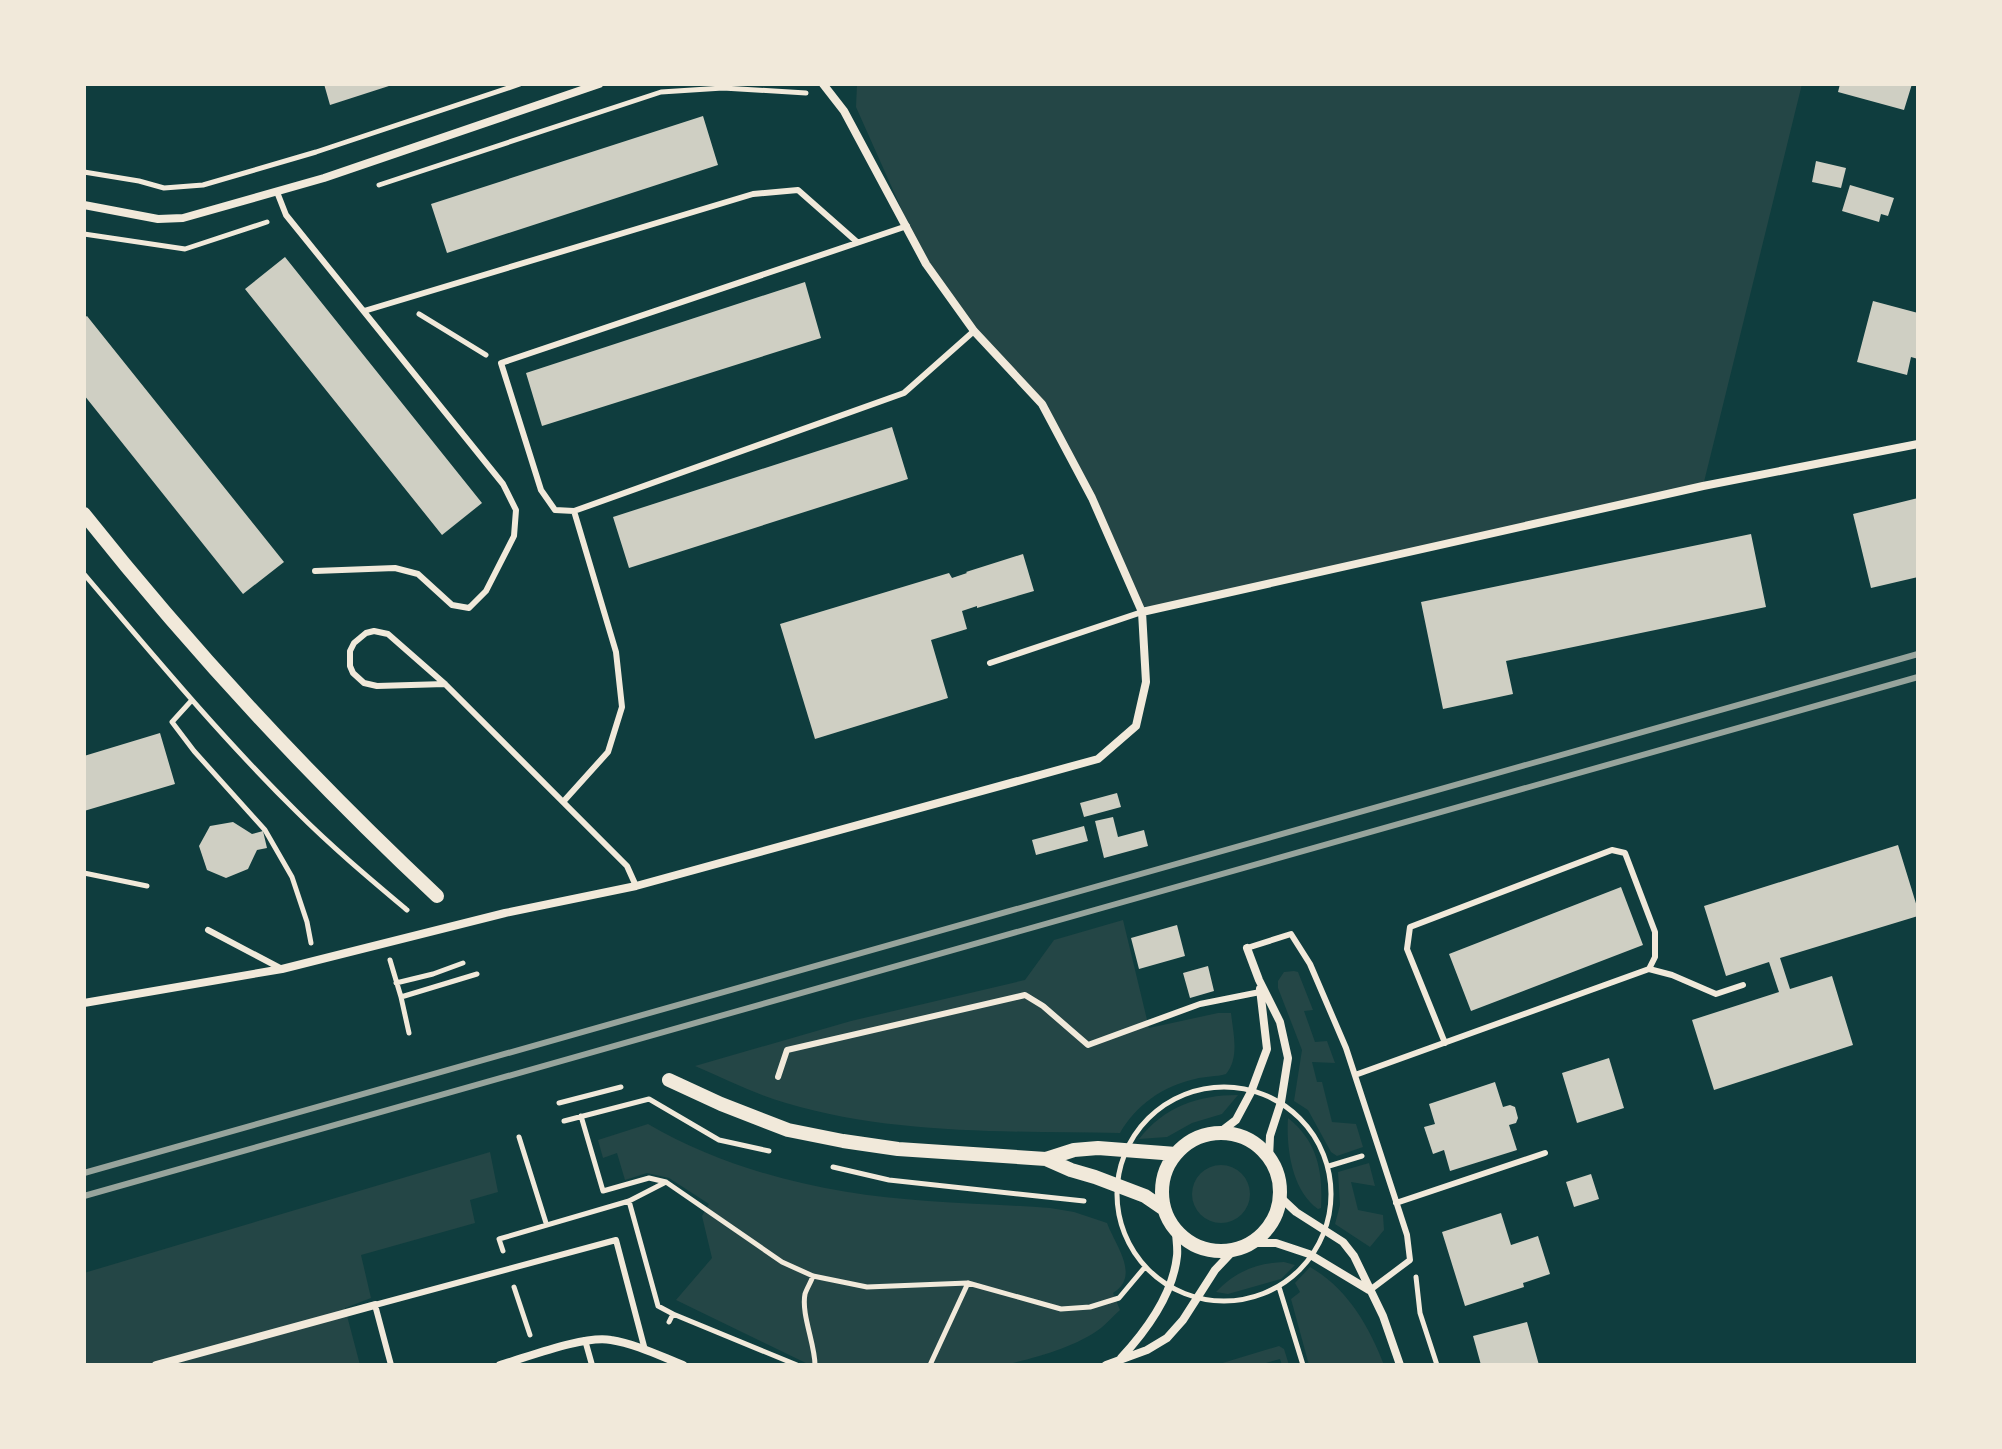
<svg xmlns="http://www.w3.org/2000/svg" width="2002" height="1449" font-family="'PT Sans Narrow',sans-serif">
<style>
.green{fill:#244646}
.building{fill:#cfcfc3}
.lines{fill:none;stroke-linecap:round;stroke-linejoin:round}
.path{stroke:#f1e9da;stroke-width:5}
.service{stroke:#f1e9da;stroke-width:6}
.minor{stroke:#f1e9da;stroke-width:8}
.tertiary{stroke:#f1e9da;stroke-width:14}
.rail{stroke:#97a49c;stroke-width:6}
</style>
<rect width="100%" height="100%" fill="#0f3d3e"/>
<path class="green" d="M857,84H1802L1703,486L1142,612L1092,498L1042,404L974,331L926,264L856,107Z
M1123,920L1149,1028L1218,1013H1231C1233,1033 1240,1057 1226,1074C1216,1077 1205,1076 1195,1079C1163,1086 1136,1105 1120,1133C1009,1131 893,1135 786,1103C755,1094 725,1079 695,1066L851,1021L1025,980L1054,940Z
M1294,971L1298,972L1313,1010L1304,1011L1315,1042L1327,1041L1335,1063L1312,1062L1317,1082H1322L1332,1122L1356,1124L1363,1147L1337,1156L1331,1152L1308,1110L1294,1101L1302,1050L1278,988V981L1284,972Z
M1238,1095L1222,1114L1192,1123L1167,1137L1139,1139C1164,1107 1198,1095 1238,1095Z
M1288,1118C1318,1142 1323,1172 1321,1208L1318,1209C1292,1191 1286,1148 1288,1118Z
M648,1124C732,1173 832,1195 928,1201C969,1204 1010,1205 1050,1208L1074,1212L1107,1223C1115,1245 1141,1276 1113,1293L1120,1310C1113,1316 1107,1323 1101,1328C1076,1347 1035,1358 1004,1365H810L676,1300L712,1258L702,1216L709,1204L669,1178L647,1173L625,1180L617,1153L603,1158L598,1140Z
M490,1152L498,1192L470,1200L475,1223L361,1255L371,1298L345,1308L360,1365H84V1273Z
M1369,1163L1375,1186L1351,1182L1358,1210L1383,1215L1384,1230L1370,1247L1335,1224L1340,1205L1338,1172Z
M1192 1194a29 29 0 1 1 58 0a29 29 0 1 1-58 0Z
M1284,1262L1295,1265L1281,1279L1228,1294L1216,1292C1235,1272 1256,1263 1284,1262Z
M1310,1267C1347,1288 1369,1326 1384,1365H1309L1291,1299L1300,1292L1295,1283Z
M1279,1346L1284,1349L1289,1365H1282L1280,1359L1259,1365H1216Z"/>
<path class="building" d="M324,84H392V85L330,105Z
M1840,84H1912L1904,110L1838,92Z
M703,116L718,165L447,253L431,204Z
M1816,161L1846,168L1841,188L1812,182Z
M1850,185L1894,198L1888,216L1881,214L1879,222L1842,211Z
M285,257L482,503L442,535L245,289Z
M805,282L821,338L542,426L526,373Z
M1873,301L1918,313V359L1911,357L1907,375L1857,362Z
M87,316L284,562L243,594L84,395V318Z
M892,427L908,479L629,568L613,517Z
M1918,498V577L1871,588L1853,514Z
M1751,534L1766,607L1506,661L1513,694L1443,709L1421,602Z
M1023,554L1034,591L977,608V606L962,611L967,629L931,640L948,698L815,739L780,624L949,573L952,578L967,573L966,572Z
M160,733L175,784L84,811V756Z
M1117,793L1121,807L1084,817L1080,803Z
M1113,817L1118,837L1144,830L1148,846L1104,858L1095,821Z
M233,822L252,834L263,831L267,848L257,850L248,869L226,878L207,870L199,846L210,826Z
M1084,826L1088,841L1036,855L1032,840Z
M1898,845L1918,910V916L1780,958L1790,989L1832,976L1853,1045L1714,1090L1692,1020L1779,992L1769,962L1726,976L1704,906Z
M1621,887L1643,945L1471,1011L1449,954Z
M1177,925L1185,956L1139,969L1131,938Z
M1208,966L1214,991L1190,998L1183,973Z
M1609,1058L1624,1108L1577,1123L1562,1073Z
M1495,1082L1503,1107L1510,1105L1515,1107L1518,1118L1516,1123L1509,1125L1517,1150L1450,1171L1444,1150L1433,1154L1424,1127L1435,1124L1429,1104Z
M1591,1174L1599,1199L1574,1207L1566,1182Z
M1501,1213L1511,1245L1538,1236L1550,1274L1523,1283L1524,1287L1465,1306L1442,1232Z
M1527,1322L1539,1365H1481L1473,1336Z"/>
<g class="lines">
<path class="path" d="M84,172L139,181L164,188L203,185L316,152L520,84
M379,185L661,92L723,88L806,93
M84,234L185,249L267,222
M419,314L486,355
M84,574C153,655 221,737 297,812C332,847 369,878 407,910
M192,700L172,722L194,751L265,830L292,877L307,922L311,943
M84,873L147,886
M390,960L401,997L409,1033
M396,983L433,974L463,963
M401,997L477,974
M1117 1194a107 107 0 1 1 214 0a107 107 0 1 1-214 0Z
M559,1103L621,1087
M581,1116L603,1191L649,1178L666,1182L782,1262L813,1276L867,1287L968,1283L1061,1309L1090,1307L1119,1298L1145,1267
M564,1121L649,1099L719,1140L769,1151
M519,1137L546,1223
M1329,1166L1362,1156
M833,1167L889,1180L1084,1201
M629,1201L658,1306L673,1314L669,1322
M503,1251L499,1239L629,1201L666,1182
M813,1276C811,1282 807,1288 805,1294C801,1314 815,1344 815,1365
M1416,1277L1420,1313L1437,1365
M514,1287L530,1335
M1279,1287L1303,1365
M673,1314L797,1365
M930,1365L968,1283"/>
<path class="service" d="M277,192L286,215L503,484L516,510L514,536L486,591L469,608L452,605L418,574L395,568L315,571
M907,226L501,363L541,490L555,510L574,511L904,393L974,331
M364,311L753,194L798,190L857,242
M990,663L1142,612
M445,684L377,686L364,683L353,673L350,666V651L354,643L366,633L374,631L388,634L445,684L627,866L636,886
M563,802L608,752L622,707L616,652L574,511
M208,930L282,969
M1247,948L1291,934L1310,964L1346,1048L1407,1235L1410,1260L1370,1290
M1649,969L1672,975L1716,994L1743,985
M1355,1075L1649,969L1655,957V932L1625,853L1612,850L1410,927L1407,949L1445,1043
M778,1077L787,1050L1025,995L1043,1006L1088,1045L1200,1004L1260,992
M1396,1203L1545,1153
M585,1340L592,1365
M391,1365L375,1305L616,1240L645,1350"/>
<path class="minor" d="M84,205L158,219L183,218L324,178L599,84
M1142,612L1703,486L1918,444
M1247,948L1259,980L1280,1022L1288,1058L1281,1102L1270,1136L1269,1158
M84,1003L282,969L505,913L636,886L1098,759L1136,726L1146,682L1142,612L1092,498L1042,404L974,331L926,264L844,111L823,84
M1219,1133L1236,1120L1251,1092L1267,1049L1260,989
M1280,1197L1296,1212L1343,1242L1354,1256L1383,1316L1400,1365
M1251,1243H1276L1309,1254L1369,1290
M1121,1358C1146,1331 1173,1294 1177,1256C1178,1248 1176,1239 1176,1230
M156,1365L375,1305
M500,1365C528,1357 584,1335 611,1340C636,1344 660,1356 683,1365
M1106,1365L1147,1350L1167,1338L1183,1320L1215,1270L1233,1251"/>
<path class="tertiary" d="M84,514C192,650 310,777 437,896
M669,1080L721,1104L788,1130L843,1141L898,1149L1046,1159L1071,1170L1095,1177L1145,1196L1164,1209
M1162 1192a59 59 0 1 1 118 0a59 59 0 1 1-118 0Z
M1046,1159L1074,1150L1098,1148L1176,1154"/>
<path class="rail" d="M84,1173L1918,654
M84,1196L1918,677"/>
</g>
<rect width="2002" height="1449" fill="none" stroke="#f1e9da" stroke-width="172"/>
</svg>
